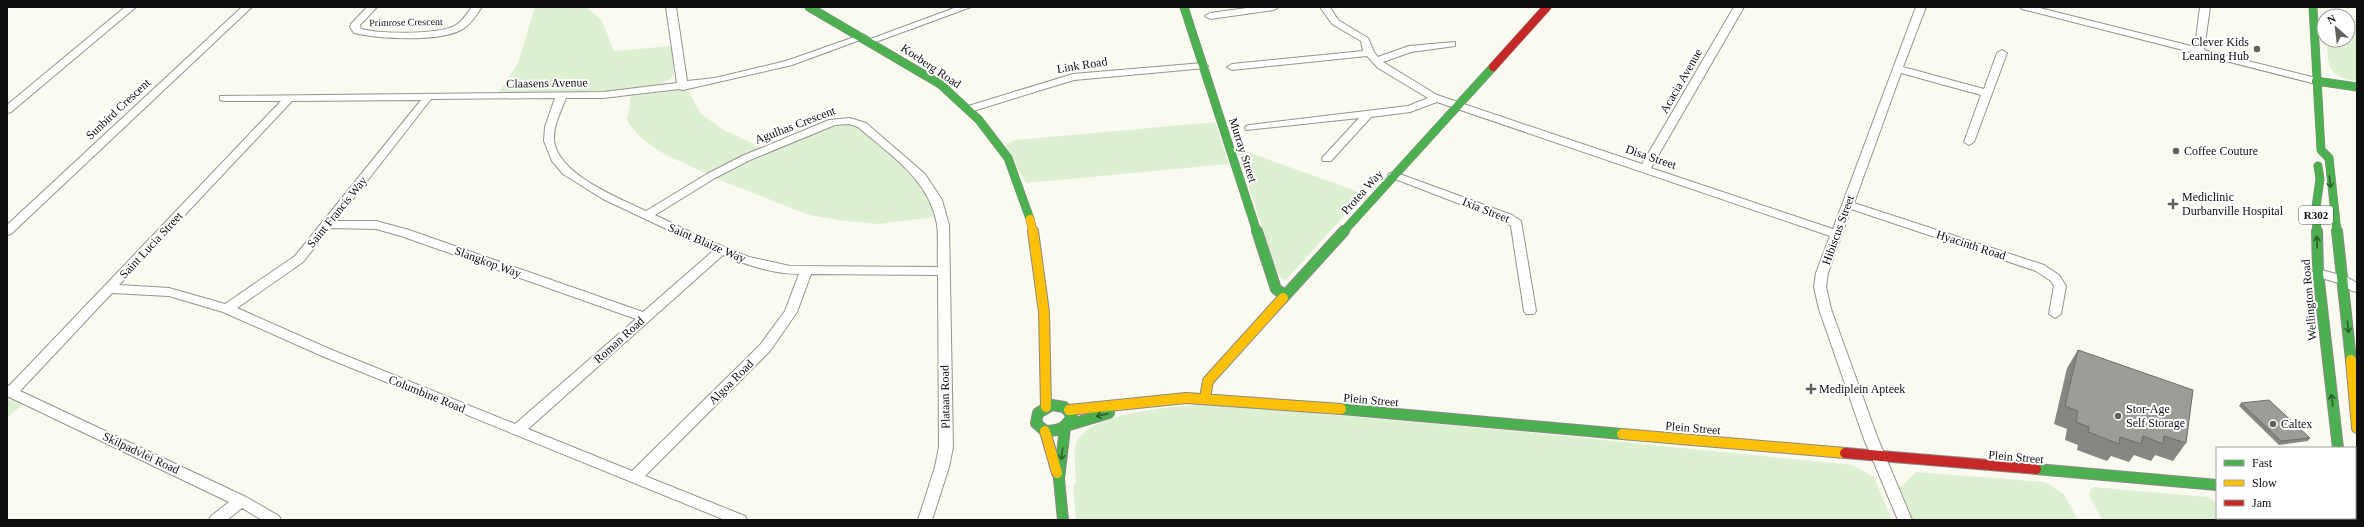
<svg xmlns="http://www.w3.org/2000/svg" width="2364" height="527" font-family="Georgia,serif">
<style>
.green{fill:#def0d2}
.lines{fill:none;stroke-linecap:round;stroke-linejoin:round}
.street-casing{stroke:#949490;stroke-width:2}
.fast-far1-casing{stroke:#8a8a86;stroke-width:9}
.fast-casing{stroke:#8a8a86;stroke-width:12}
.slow-far1-casing{stroke:#8a8a86;stroke-width:9}
.slow-casing{stroke:#8a8a86;stroke-width:12}
.jam-far1-casing{stroke:#8a8a86;stroke-width:9}
.jam-casing{stroke:#8a8a86;stroke-width:12}
.street{fill:#fefefd;fill-rule:evenodd}
.fast-far1{stroke:#4caf50;stroke-width:8}
.fast{stroke:#4caf50;stroke-width:10}
.slow-far1{stroke:#ffc107;stroke-width:8}
.slow{stroke:#ffc107;stroke-width:10}
.jam-far1{stroke:#c62828;stroke-width:8}
.jam{stroke:#c62828;stroke-width:10}
.wall{fill:#878682}
.building{fill:#9d9c97;stroke:#6e6d6a}
.oneway{stroke:#2c5e2e}
.poi-dot{fill:#60605d;stroke:#fff;stroke-width:1.5}
.labels{text-anchor:middle;dominant-baseline:central;stroke-width:4;stroke-linejoin:round;paint-order:stroke}
.far-street-label{font-size:10px;fill:#0d0d0d;stroke:#fff}
.shield{fill:#fff;stroke:#565656;stroke-width:1}
.shield-label{font-size:11px;font-weight:bold;fill:#0d0d0d}
.poi-label{font-size:12px;fill:#0d0d0d;stroke:#fff;text-anchor:start}
.street-label{font-size:12px;fill:#0d0d0d;stroke:#fff}
</style>
<rect width="100%" height="100%" fill="#fafaf1"/>
<path class="green" d="M535,7H586L601,19L614,51L672,46L674,75C660,98 527,93 498,93L518,63Z
M2348,18L2357,20V81C2327,77 2328,66 2327,40H2348Z
M688,89L700,113L722,129L762,148L707,174C677,158 645,151 627,120L631,96Z
M1215,122L1229,164L1026,183L1005,145L1016,140Z
M848,123L857,127C890,155 921,175 936,217L879,224L844,221L809,215L715,178L756,158L834,126Z
M1248,152L1364,194L1286,280L1282,279L1276,270L1238,153Z
M7,396L23,404L7,418Z
M1213,404L1534,433L1853,465L1874,477L1892,520H1076L1073,486L1076,482C1076,473 1073,450 1076,443C1091,410 1181,406 1213,404Z
M1916,472L2045,482L2064,494L2078,520H1913L1898,486H1902Z
M2094,487L2207,497L2217,503V518H2229L2230,520H2102L2088,493L2090,494V490Z"/>
<g class="lines">
<g class="street-casing">
<path id="street" d="M125,7H136L11,112L7,113V105Z
M242,7H252L11,234L7,235V225Z
M367,7H377L360,25L361,29C379,34 440,35 456,25C463,21 467,13 472,7H482C476,15 470,26 461,30C438,42 379,39 354,33L350,27L351,24Z
M666,7H676L687,81L715,78L786,61L863,34L868,37L792,65L683,90L679,89L603,98H566C561,111 553,126 554,140C557,174 619,198 646,211L707,174L742,156L829,120L850,118L866,123L925,174L942,200L949,225L953,447L949,467L932,520H918L935,467L939,447L938,275L811,274L797,312L770,351L645,476L745,516L747,520H725L322,356L223,312L169,296L112,293L20,391L246,497L279,516L281,520H262L242,508L227,520H209L211,516L229,502L7,396V385L9,386L281,101H224L220,100V96L603,92L677,83ZM555,98L545,127L544,141L552,161L563,174L603,199L713,251L643,312L409,230L376,221H336L431,99ZM421,100L295,256L225,304L169,288L119,285L292,101ZM849,124L858,127C890,155 929,179 937,224C939,238 937,253 938,267L790,266L749,257L705,239L655,215L715,178L750,160L835,125ZM330,228L376,229L401,236L636,319L515,424L332,350L237,308L303,262ZM723,255C746,265 774,274 799,274L785,311L760,345L632,471L528,429Z
M957,7H971L873,43L870,44L865,41Z
M1254,7H1279L1274,10L1210,19L1205,16L1210,13Z
M1320,7H1330L1338,20L1368,38L1374,52L1378,57L1409,46L1455,42V46L1411,52L1383,62L1437,95L1642,164L1734,7H1744L1651,168L1833,229L1916,7H1926L1903,67L1984,89L1997,53L2002,50L2007,53L1974,142L1969,145L1964,142L1981,95L1901,73L1854,203L2044,265L2059,275L2066,286L2061,314L2055,318L2049,314L2054,286L2051,281L2036,271L1851,209L1828,273L1826,287L1831,309L1878,439L1912,520H1898L1864,439L1819,309L1814,287L1816,273L1830,236L1437,102L1410,112L1371,117L1331,161H1323L1322,159L1323,157L1359,118L1246,130L1245,128L1246,126L1250,125L1408,106L1428,98L1378,68L1367,56L1232,70L1227,67L1232,64L1363,51L1361,41L1332,24Z
M2020,7H2036L2195,47L2200,7H2210L2204,50L2320,79L2321,81L2316,84L2022,9Z
M1203,63L1208,66L1206,68L1074,80L973,111H965L964,109L965,107L1073,74Z
M1394,172L1512,215L1521,221L1536,311L1534,314H1526L1524,311L1511,226L1504,221L1390,177L1388,175L1390,173Z
M2318,269L2347,277L2357,283V292L2352,291L2339,283L2314,276L2312,273L2314,270Z"/>
</g>
<g class="fast-far1-casing">
<path id="fast-far1" d="M809,7L940,84L979,120L1008,158L1030,219
M1184,7L1257,232
M2313,7L2321,150L2329,158L2337,232
M2316,81L2357,87
M1343,232L1493,67
M2317,232L2316,207L2320,179L2318,166"/>
</g>
<g class="fast-casing">
<path id="fast" d="M1257,231L1276,289L1285,295
M2317,231L2318,273L2338,448
M2337,231L2351,360
M1283,298L1344,231
M1052,405L1064,407L1072,415C1067,428 1059,431 1045,431L1036,423L1038,413Z
M1341,409L1622,434
M1069,425L1109,413
M2036,469L2217,485
M2355,495L2357,496
M2328,518L2330,520
M2344,518L2345,520
M1063,520L1059,479L1065,428"/>
</g>
<g class="slow-far1-casing">
<path id="slow-far1" d="M1030,219L1033,232"/>
</g>
<g class="slow-casing">
<path id="slow" d="M1033,231L1044,312L1046,407
M2351,360L2357,428
M1205,398L1208,381L1283,298
M1069,410L1186,398L1341,409
M1045,431L1057,473
M1622,434L1845,453"/>
</g>
<g class="jam-far1-casing">
<path id="jam-far1" d="M1493,67L1547,7"/>
</g>
<g class="jam-casing">
<path id="jam" d="M1845,453L2036,469"/>
</g>
<use href="#street" class="street"/>
<use href="#fast-far1" class="fast-far1"/>
<use href="#fast" class="fast"/>
<use href="#slow-far1" class="slow-far1"/>
<use href="#slow" class="slow"/>
<use href="#jam-far1" class="jam-far1"/>
<use href="#jam" class="jam"/>
</g>
<path class="wall" d="M2078,350L2186,443L2173,461L2155,455L2151,461L2134,455L2129,462L2111,456L2107,461L2077,450L2078,445L2065,440L2067,429L2054,424L2067,368Z
M2241,403L2310,438L2308,441L2279,445L2239,406Z"/>
<path class="building" d="M2078,350L2193,390L2186,443L2164,436L2163,444L2143,436L2141,444L2120,437L2119,444L2088,432L2089,427L2076,422L2078,411L2065,406Z
M2269,400L2310,438L2281,441L2241,403Z"/>
<defs><path id="oneway-shaft" d="M-6 0H5M1.5-3L5.5 0L1.5 3" fill="none" stroke-width="1.6" stroke-linecap="round" stroke-linejoin="round"/></defs>
<g class="oneway">
<use href="#oneway-shaft" transform="translate(2330 182) rotate(83)"/>
<use href="#oneway-shaft" transform="translate(2317 242) rotate(-92)"/>
<use href="#oneway-shaft" transform="translate(2348 327) rotate(84)"/>
<use href="#oneway-shaft" transform="translate(2332 400) rotate(-98)"/>
<use href="#oneway-shaft" transform="translate(1102 415) rotate(167)"/>
<use href="#oneway-shaft" transform="translate(1062 454) rotate(96)"/>
</g>
<g class="poi-dot">
<circle cx="2257" cy="49" r="4"/>
<circle cx="2176" cy="151" r="4"/>
<path d="M2171 198h4v4h4v4h-4v4h-4v-4h-4v-4h4z"/>
<path d="M1809 383h4v4h4v4h-4v4h-4v-4h-4v-4h4z"/>
<circle cx="2118" cy="416" r="4"/>
<circle cx="2273" cy="424" r="4"/>
</g>
<g class="labels">
<g class="far-street-label">
<text transform="translate(406 22) rotate(-1)">Primrose Crescent</text>
</g>
<rect class="shield" x="2299" y="206" width="34" height="18" rx="3"/>
<g class="shield-label">
<text x="2316" y="215">R302</text>
</g>
<g class="poi-label">
<text x="2249" y="42" text-anchor="end">Clever Kids<tspan x="2249" dy="14">Learning Hub</tspan></text>
<text x="2184" y="151">Coffee Couture</text>
<text x="2182" y="197">Mediclinic<tspan x="2182" dy="14">Durbanville Hospital</tspan></text>
<text x="1819" y="389">Mediplein Apteek</text>
<text x="2126" y="409">Stor-Age<tspan x="2126" dy="14">Self Storage</tspan></text>
<text x="2281" y="424">Caltex</text>
</g>
<g class="street-label">
<text transform="translate(1082 65) rotate(-9)">Link Road</text>
<text transform="translate(931 66) rotate(34)">Koeberg Road</text>
<text transform="translate(1681 81) rotate(-60)">Acacia Avenue</text>
<text transform="translate(547 83) rotate(-1)">Claasens Avenue</text>
<text transform="translate(118 109) rotate(-43)">Sunbird Crescent</text>
<text transform="translate(795 125) rotate(-21)">Agulhas Crescent</text>
<text transform="translate(1243 150) rotate(72)">Murray Street</text>
<text transform="translate(1651 157) rotate(19)">Disa Street</text>
<text transform="translate(1362 192) rotate(-48)">Protea Way</text>
<text transform="translate(1486 210) rotate(22)">Ixia Street</text>
<text transform="translate(337 212) rotate(-51)">Saint Francis Way</text>
<text transform="translate(1838 230) rotate(-70)">Hibiscus Street</text>
<text transform="translate(707 243) rotate(23)">Saint Blaize Way</text>
<text transform="translate(151 245) rotate(-47)">Saint Lucia Street</text>
<text transform="translate(1971 245) rotate(18)">Hyacinth Road</text>
<text transform="translate(488 262) rotate(20)">Slangkop Way</text>
<text transform="translate(2309 300) rotate(-95)">Wellington Road</text>
<text transform="translate(619 340) rotate(-42)">Roman Road</text>
<text transform="translate(731 382) rotate(-45)">Algoa Road</text>
<text transform="translate(427 394) rotate(22)">Columbine Road</text>
<text transform="translate(945 397) rotate(-91)">Plataan Road</text>
<text transform="translate(1371 400) rotate(5)">Plein Street</text>
<text transform="translate(1693 428) rotate(5)">Plein Street</text>
<text transform="translate(141 453) rotate(25)">Skilpadvlei Road</text>
<text transform="translate(2016 457) rotate(5)">Plein Street</text>
</g>
</g>
<rect width="2364" height="527" fill="none" stroke="#0d0d0d" stroke-width="16"/>
<rect x="2216" y="447" width="140" height="72" fill="#ffffff" stroke="#9e9e9e"/>
<rect x="2224" y="460" width="20" height="6" fill="#4caf50" stroke="#9e9e9e"/>
<text x="2252" y="467" font-size="12" fill="#0d0d0d">Fast</text>
<rect x="2224" y="480" width="20" height="6" fill="#ffc107" stroke="#9e9e9e"/>
<text x="2252" y="487" font-size="12" fill="#0d0d0d">Slow</text>
<rect x="2224" y="500" width="20" height="6" fill="#c62828" stroke="#9e9e9e"/>
<text x="2252" y="507" font-size="12" fill="#0d0d0d">Jam</text>
<g transform="translate(2336 28) rotate(332)"><circle r="19" fill="#ffffff" stroke="#9e9e9e"/>
<path d="M0-3L7 15L0 10L-7 15Z" fill="#60605d"/>
<text y="-6" font-size="11" font-weight="bold" text-anchor="middle" fill="#0d0d0d">N</text>
</g>
</svg>
